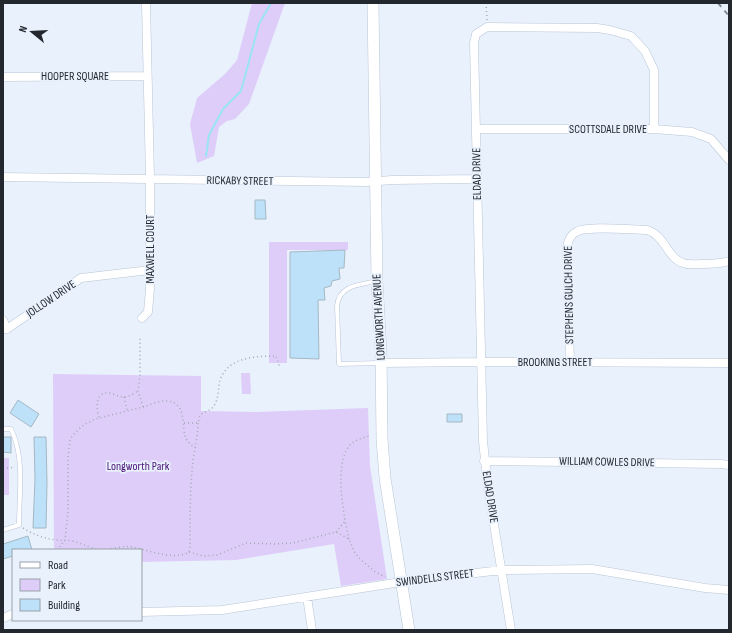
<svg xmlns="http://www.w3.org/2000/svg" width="732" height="633" font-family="'Sofia Sans Condensed',sans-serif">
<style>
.green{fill:#decdf9}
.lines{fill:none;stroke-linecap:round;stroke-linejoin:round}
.stream{stroke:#9ae4f5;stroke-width:2}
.building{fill:#bce1f9;stroke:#a4b8c4}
.lane-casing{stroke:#b9c5d7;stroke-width:5}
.street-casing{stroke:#b9c5d7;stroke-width:9}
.secondary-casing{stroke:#b9c5d7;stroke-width:12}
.path{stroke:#a3aab3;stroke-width:1.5;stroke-dasharray:1 3;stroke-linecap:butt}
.lane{stroke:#fff;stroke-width:4}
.street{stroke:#fff;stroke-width:8}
.secondary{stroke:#fff;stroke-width:11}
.rail{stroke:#858c95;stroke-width:2;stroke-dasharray:5 5;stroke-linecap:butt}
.labels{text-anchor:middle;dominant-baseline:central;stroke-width:3.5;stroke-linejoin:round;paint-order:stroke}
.street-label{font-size:12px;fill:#23282f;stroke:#e9f1fc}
.park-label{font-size:12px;fill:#481077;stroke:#e9f1fc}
</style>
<rect width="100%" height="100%" fill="#e9f1fc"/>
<path class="green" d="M252,3H285L249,104L235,119L227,121L219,127L214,156L197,163L190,124L197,98L225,74L237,60Z
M269,242H348V250H287V363H269Z
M241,373H250L251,394H242Z
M53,374L201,376V411L256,412L368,408L370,466L387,579L341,586L334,544L236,560L141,562V550H54Z
M3,458H9V495H3Z"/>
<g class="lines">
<path class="stream" d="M206,156L209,135L223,109L241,91L259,24L271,3"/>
</g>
<path class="building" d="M255,200H265L266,219H255Z
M345,250L344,268H339L340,279L332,281L331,286L324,288L325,300H318L319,359L290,358V252Z
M18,400L39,414L31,427L10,413Z
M447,414H462V422H447Z
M3,437H11V453L3,452Z
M34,437H46L47,483L46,528H33L35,479Z
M28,536L32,550H13V556L3,559V544Z"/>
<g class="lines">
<g class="lane-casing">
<path id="lane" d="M377,281C359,285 339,285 337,306L339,364L380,363
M3,429H11C25,457 19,494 19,525L3,530"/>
</g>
<g class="street-casing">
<path id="street" d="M3,77L147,76
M476,129H654L692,132L711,139L729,160
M3,177L366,182L392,180L476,179
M142,318L148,312L150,289V178L146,3
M3,320L7,329
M3,329H7L81,278L150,270
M381,363L481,362L729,363
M570,363L567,247C568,241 570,235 576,232C586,225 632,230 647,230C665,235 667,258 683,263C688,265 695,264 701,264C711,264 720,264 729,261
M484,461L721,464L729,465
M307,597L312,630
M141,612L222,610L414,580L502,570L592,569L705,588L729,590
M3,618L13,614
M511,630L488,487L483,441L474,43L476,34L487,27L597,28L610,30L631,36L645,51L654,70V129"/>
</g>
<g class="secondary-casing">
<path id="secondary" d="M373,3L377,281L381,352L382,439L385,478L409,630"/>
</g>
<path class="path" d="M486,3L487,20
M124,397L127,410
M143,407C150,405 160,400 167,401C186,402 182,424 185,436C187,442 191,445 196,448
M99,417C96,409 95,391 109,393C114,394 119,397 124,397C129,397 134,393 138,391
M184,423H198L200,415C205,411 210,411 213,407C219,400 218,388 220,380C228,357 256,356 276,356L280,368
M3,469L15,467
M23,528C34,535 45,539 58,540C63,541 67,540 73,541C83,544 92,549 102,550C113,550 122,545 132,547C148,550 175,561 189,552L190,548C190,518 190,489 193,460C195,447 198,435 198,423
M336,532L345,521
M349,539C344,516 333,465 350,445C355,440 363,437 370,436
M57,550L65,540L66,530L68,512V457L70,441L72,436L82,426L95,419L143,407L138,391L140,375V337
M189,552L203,556L217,555L246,543L275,544L293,543L336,532L349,539L355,553L360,559L374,571L385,577"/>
<use href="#lane" class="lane"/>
<use href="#street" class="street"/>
<use href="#secondary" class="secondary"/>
<path class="rail" d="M718,3L729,16"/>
</g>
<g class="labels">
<g class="street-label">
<text x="75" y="76">HOOPER SQUARE</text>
<text x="608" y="129">SCOTTSDALE DRIVE</text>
<text transform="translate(477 174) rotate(-91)">ELDAD DRIVE</text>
<text transform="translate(240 181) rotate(1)">RICKABY STREET</text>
<text transform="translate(150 249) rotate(-90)">MAXWELL COURT</text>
<text transform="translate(569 295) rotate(-91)">STEPHENS GULCH DRIVE</text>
<text transform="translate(51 299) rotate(-34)">JOLLOW DRIVE</text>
<text transform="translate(379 317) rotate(-93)">LONGWORTH AVENUE</text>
<text x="555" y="362">BROOKING STREET</text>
<text transform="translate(607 462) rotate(1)">WILLIAM COWLES DRIVE</text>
<text transform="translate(490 497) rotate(81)">ELDAD DRIVE</text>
<text transform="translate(435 578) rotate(-7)">SWINDELLS STREET</text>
</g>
<g class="park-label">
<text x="138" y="466">Longworth Park</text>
</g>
</g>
<rect width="732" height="633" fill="none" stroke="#23282f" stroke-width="8"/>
<rect x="12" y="549" width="130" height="72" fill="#e9f1fc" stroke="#9aa1aa"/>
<rect x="20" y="562" width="20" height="6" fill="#ffffff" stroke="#9aa1aa"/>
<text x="48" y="569" font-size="12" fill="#23282f">Road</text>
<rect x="20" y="579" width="20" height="12" fill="#decdf9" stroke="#9aa1aa"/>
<text x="48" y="589" font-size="12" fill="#23282f">Park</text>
<rect x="20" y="599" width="20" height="12" fill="#bce1f9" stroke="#9aa1aa"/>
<text x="48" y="609" font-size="12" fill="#23282f">Building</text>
<g transform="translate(32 32) rotate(288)" stroke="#e9f1fc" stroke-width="3" paint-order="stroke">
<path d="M0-3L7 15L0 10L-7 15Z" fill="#23282f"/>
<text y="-6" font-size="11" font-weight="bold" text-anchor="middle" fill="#23282f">N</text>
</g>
</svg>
